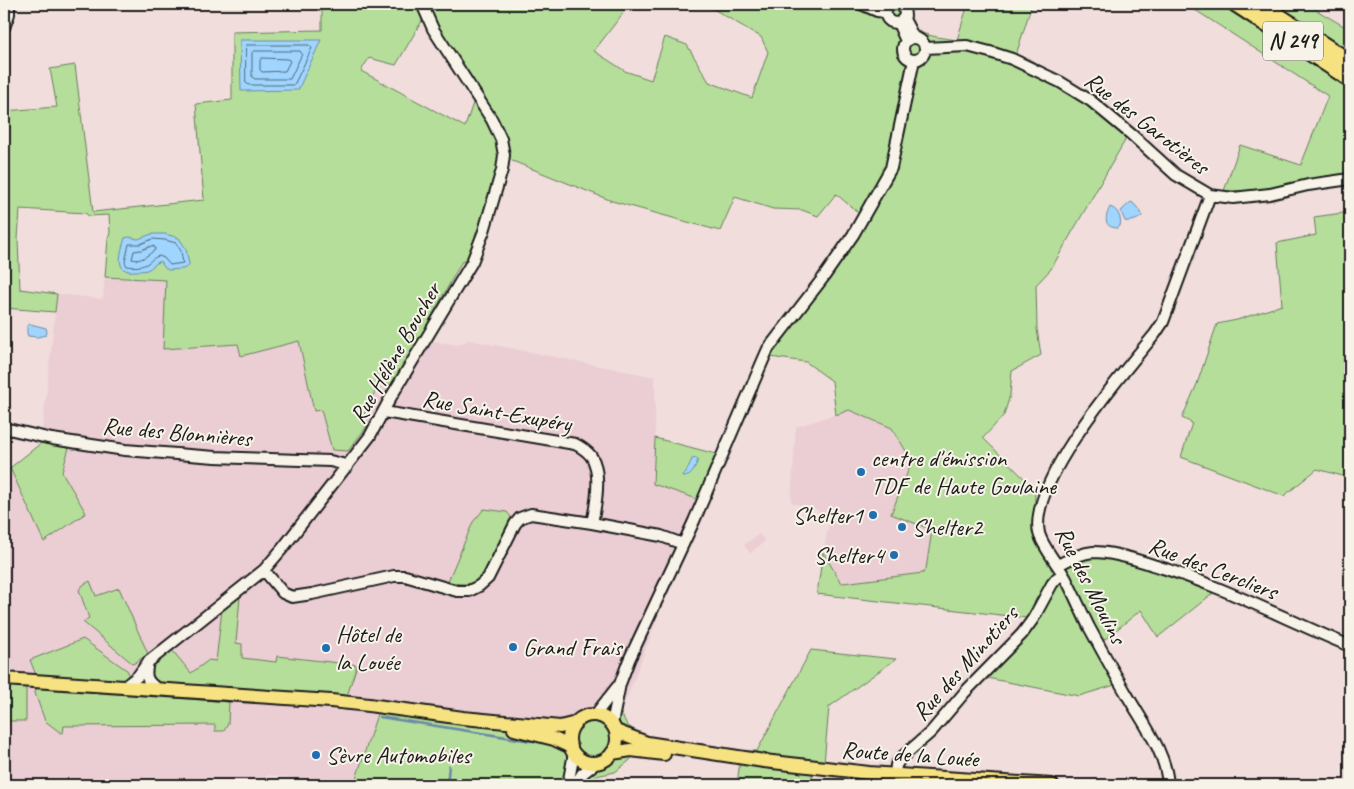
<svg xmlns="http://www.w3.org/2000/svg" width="1354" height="789" font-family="Caveat,sans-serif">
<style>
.built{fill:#ebcdd4}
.green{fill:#b5de9a;stroke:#687d5b;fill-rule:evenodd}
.water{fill:#a0d5ff;stroke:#6b8ba4}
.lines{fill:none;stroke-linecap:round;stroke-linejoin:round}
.shore{stroke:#516677;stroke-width:1}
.stream{stroke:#6b8ba4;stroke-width:2.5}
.minor-casing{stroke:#1c1c1c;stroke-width:14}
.major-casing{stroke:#1c1c1c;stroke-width:16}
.highway-casing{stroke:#1c1c1c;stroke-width:19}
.minor{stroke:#f7f3e8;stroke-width:10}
.major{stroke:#f7e281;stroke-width:12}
.highway{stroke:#f7e281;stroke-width:15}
.poi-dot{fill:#1f6fb2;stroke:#f7f3e8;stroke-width:2}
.labels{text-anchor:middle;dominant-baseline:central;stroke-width:4;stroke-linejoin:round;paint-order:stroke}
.shield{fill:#f7f3e8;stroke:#5e5c59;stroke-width:1}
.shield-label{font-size:22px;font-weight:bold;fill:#1c1c1c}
.street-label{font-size:24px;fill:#1c1c1c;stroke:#f7f3e8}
.poi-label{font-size:24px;fill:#1c1c1c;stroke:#f7f3e8;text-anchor:start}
</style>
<rect width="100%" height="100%" fill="#f0dddc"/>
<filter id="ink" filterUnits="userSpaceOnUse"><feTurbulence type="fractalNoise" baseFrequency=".02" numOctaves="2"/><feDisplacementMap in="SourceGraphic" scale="10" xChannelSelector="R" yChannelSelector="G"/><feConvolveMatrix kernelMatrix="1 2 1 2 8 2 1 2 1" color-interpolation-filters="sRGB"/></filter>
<g filter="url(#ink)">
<path class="built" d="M105,277L166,280L164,349L238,344L241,356L299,341L314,411L321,410L361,421L381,379L393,387L425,330L431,333L430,341L458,345L469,340L655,377V438L653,483L707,503L675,572L621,713L588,712L562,726L381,702L354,785L267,775L266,785H4V721H26L4,684V471L10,468L44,542L86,513L62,472L69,448L41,443L57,294L103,299Z
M849,410L892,428L912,461L891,514L932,530L926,569L923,573L843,583L840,581L823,552L831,516L817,512L818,510L803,504L802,506L791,502L796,427Z
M759,534L765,541L750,553L744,545Z"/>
<path class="green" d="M322,4H630L594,51L625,71L651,80L665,37L687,45L709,82L752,98L768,52L761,37L705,4H911C910,10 908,19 911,24C916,36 945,38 957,40L968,4H994L1011,10L1013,4H1032L1016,55L1027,58L1100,100L1133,132L1127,137L1051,269L1036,285L1037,329L1041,355L1012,371L1010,395L1004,415L983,438L1035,489L1034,536L1050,564L1051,570L1065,567L1085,559L1109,557L1150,566L1217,590L1158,637L1141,610L1095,647L1115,685L1079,696L987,678L985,666L1027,618L817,594L823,552L840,581L843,583L923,573L926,569L932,530L891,514L912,461L892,428L849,410L836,415L832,381L806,362L770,357L844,257L866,219L836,194L818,216L802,210L773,209L735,197L720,231L612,201L510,160L475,267L462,261L393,387L381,379L361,421L368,425L348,451L332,450L321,410L314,411L299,341L241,356L238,344L163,349L166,280L105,277L108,239L110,233L109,215L89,216L85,213L20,209L18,239L20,289L57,294L55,312L4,308V111L57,107L50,69L75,65L93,212L204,200L196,104L232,100V32L322,30ZM423,19L475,97L465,127L361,71L369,58L396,65Z
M1186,4H1219L1350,89V175L1306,180L1259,190L1224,191L1240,145L1301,165L1328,96Z
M1274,4H1306L1347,28L1350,29V54Z
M1350,212V478L1317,469L1284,496L1181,457L1192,423L1182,418L1197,384L1217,324L1237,320L1282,305L1277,243L1316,235L1314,217Z
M655,438L716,454L697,499L653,484Z
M41,443L69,448L62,472L86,513L44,542L10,468Z
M484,509L507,512L511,517L484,575C473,585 463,586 448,581L473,522Z
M90,581L96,596L119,588L148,654L133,664L83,622L89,618L79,590L83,585Z
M240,597L236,643L242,644V658L276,662L277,656L357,665L347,696L156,682C151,676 151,670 153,663L172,650L191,673L209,660L216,661L222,610Z
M83,639L128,671V678L119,680L36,675L30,660Z
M811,650L896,659L829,707L824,763L813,762L812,785H737L741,751H757Z
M4,684L26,685V721H4Z
M36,687L229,702L228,724L224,731H215V725L64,726L63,733H61L45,721L35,693Z
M381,702L562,726L588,712L621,713L627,725L649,740L629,761L615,772L596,776L588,785H354Z"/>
<path class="water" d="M240,40H321L298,90L241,91Z
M1131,202L1133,203L1141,212L1142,216C1138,220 1130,222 1125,221L1121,212L1122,210Z
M1110,207C1118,209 1122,219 1120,226L1117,228C1103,227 1105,217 1110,207Z
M152,234H165L179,238L186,249L189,264V266L183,269L168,270L163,266L160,261C155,263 152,268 147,270C143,271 138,271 135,271C113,274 121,251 125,238L129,237L138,239Z
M30,324L46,328L47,332L46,335L37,337L28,336L27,333V326Z
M695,458L698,460C695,467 693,477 683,477L682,475L686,472L692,459Z"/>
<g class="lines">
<path class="shore" d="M246,45H309L312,48L294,85H249L246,83Z
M254,51H300L302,54L290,79H255L252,77V53Z
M262,58L288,59L290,61L285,71L262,72L260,70V61Z
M153,239L165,240L176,243L181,251L183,263L170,265L164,258L159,256C154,257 152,260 148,263C143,267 133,267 127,266L125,262L129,244H140Z
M152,246L155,247V250C147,255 142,262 132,259L134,251L141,250Z"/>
<path class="stream" d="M380,717L531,741
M447,785L449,766"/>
<g class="minor-casing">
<path id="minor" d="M861,4L877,11L885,12
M892,4L886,9C884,19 891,25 900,22L905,16L904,7L899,4
M904,19L914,38
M898,23L906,41
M4,28L9,14V4
M903 49a11 11 0 1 1 22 0a11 11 0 1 1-22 0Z
M925,48L967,46L990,52L1012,59L1060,82L1091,101L1132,135L1176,175L1210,195L1233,198L1270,194L1308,185L1350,179
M384,412L575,444C581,447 586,450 591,456C602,472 596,505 592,523
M4,428L52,439L125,450L215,457L330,461L342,464L347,467
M1058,565C1069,559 1081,553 1093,552C1113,552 1135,559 1153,565C1221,585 1284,619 1350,646
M264,570L283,593L292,597L312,594L394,576H405L457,591H469L479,586L488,578L515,524L520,518L531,514L592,523L661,536L683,544
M148,662L264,570L282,549L370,436L391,397L472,262L484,231L502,170L504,155L501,139L492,120L433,29L422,4
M124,687L138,676L148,662C145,675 145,681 158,689
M595,715L617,687
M612,724L620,684L629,660L694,521L764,358L768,349L823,278L853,235L891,168L914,60
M895,775L896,765L901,758L931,732L965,692L1022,634L1033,619L1052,584L1057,578L1063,575
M568,785L574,753
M575,785L582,774L597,762
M1168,785C1166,751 1142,722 1126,693C1113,671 1101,649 1089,627C1081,611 1074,594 1066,579C1059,566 1042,546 1039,533C1028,482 1123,373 1155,334L1163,322L1210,195"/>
</g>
<g class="major-casing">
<path id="major" d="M4,679L331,701L369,705L463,718L560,727L576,723
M569 739a24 24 0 1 1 48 0a24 24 0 1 1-48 0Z
M514,729L554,739L571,747
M616,731L647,743L764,761L869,773L1052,785
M612,753L631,750L664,754"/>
</g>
<g class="highway-casing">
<path id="highway" d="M1236,4L1350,79
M1260,4L1350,62"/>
</g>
<use href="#minor" class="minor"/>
<use href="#major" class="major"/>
<use href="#highway" class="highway"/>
</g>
</g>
<g class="poi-dot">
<circle cx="861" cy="472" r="5"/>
<circle cx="873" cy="515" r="5"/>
<circle cx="902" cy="527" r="5"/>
<circle cx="894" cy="555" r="5"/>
<circle cx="513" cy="647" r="5"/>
<circle cx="326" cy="648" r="5"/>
<circle cx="316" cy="755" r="5"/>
</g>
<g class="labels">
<rect class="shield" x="1263" y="21.5" width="60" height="39" rx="4"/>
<g class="shield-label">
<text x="1293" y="41">N 249</text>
</g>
<g class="street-label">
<text transform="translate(1147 123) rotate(38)">Rue des Garotières</text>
<text transform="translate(395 353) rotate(-60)">Rue Hélène Boucher</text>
<text transform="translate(497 411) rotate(10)">Rue Saint-Exupéry</text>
<text transform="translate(177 432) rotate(5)">Rue des Blonnières</text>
<text transform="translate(1213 568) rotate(21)">Rue des Cercliers</text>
<text transform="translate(1091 585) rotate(63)">Rue des Moulins</text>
<text transform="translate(965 663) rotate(-48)">Rue des Minotiers</text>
<text transform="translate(910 754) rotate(4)">Route de la Louée</text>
</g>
<g class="poi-label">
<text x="871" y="458">centre d'émission<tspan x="871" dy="28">TDF de Haute Goulaine</tspan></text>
<text x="863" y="515" text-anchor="end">Shelter1</text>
<text x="912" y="527">Shelter2</text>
<text x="884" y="555" text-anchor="end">Shelter4</text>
<text x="336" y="634">Hôtel de<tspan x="336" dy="28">la Louée</tspan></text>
<text x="523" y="647">Grand Frais</text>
<text x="326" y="755">Sèvre Automobiles</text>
</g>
</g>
<rect width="1354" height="789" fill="none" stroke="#f7f3e8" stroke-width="20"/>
<rect x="10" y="10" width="1334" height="769" fill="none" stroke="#1c1c1c" stroke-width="2" filter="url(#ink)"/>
</svg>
